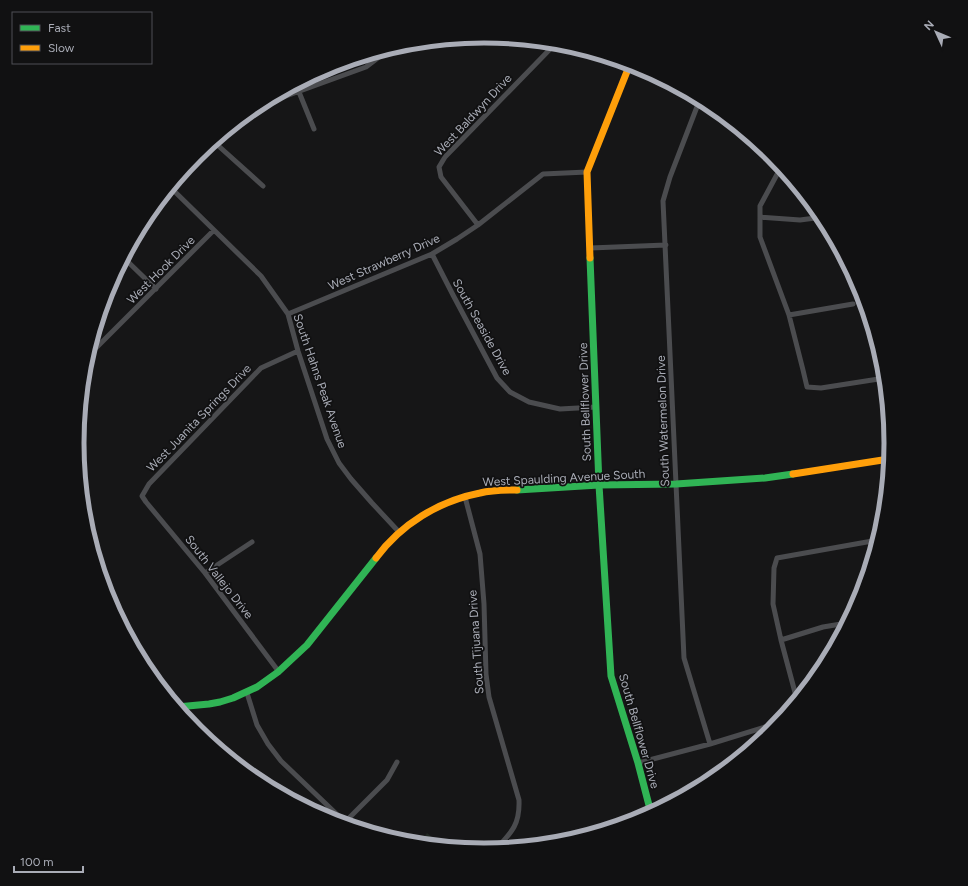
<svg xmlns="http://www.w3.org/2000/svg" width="968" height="886" font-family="Figtree,sans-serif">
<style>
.green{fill:#202621}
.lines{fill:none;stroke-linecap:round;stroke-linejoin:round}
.street{stroke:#4b4c4f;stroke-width:5}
.fast{stroke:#30b455;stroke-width:7}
.slow{stroke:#ff9f0a;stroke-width:7}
.labels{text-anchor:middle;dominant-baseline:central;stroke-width:3.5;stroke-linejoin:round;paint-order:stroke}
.street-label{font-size:12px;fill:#a9acb6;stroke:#111112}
.rim{fill:none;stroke:#a9acb6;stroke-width:5}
</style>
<rect width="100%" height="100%" fill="#161617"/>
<path class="green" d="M427,833L438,842L436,845L424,844L420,842Z"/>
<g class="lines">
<path class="street" d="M299,92L314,129
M700,99L670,177L663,201L684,658L710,744
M253,108L366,67L383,54L388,49
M213,141L263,186
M781,167L760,206V237L789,315L803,370L807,387L821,388L885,378
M170,187L261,276L288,314L298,351L327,439L339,463L351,479L372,503L399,532
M760,217L800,220L823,217
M478,225L441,177L439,167L445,157L556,43
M590,248L666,245
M432,254L453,295L497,378L510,392L529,402L560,409L596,407
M124,258L156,289
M288,314L432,254L457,239L478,225L543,174L587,172
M789,315L853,304
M87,357L214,230
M884,460L887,482
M465,497L480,554L484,604L486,674L489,697L519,800C520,824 512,832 496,849
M205,573L252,542
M781,640L823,627L847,623
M279,672L205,573L146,502L142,496L149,484L261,368L298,351
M247,693L257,725L268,744L281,761L348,825
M797,700L781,640L773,604L774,568L777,558L878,540
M638,763L710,744L778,723
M345,822L387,780L397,762"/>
<path class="fast" d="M590,258L599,485L611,676L638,763L651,813
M517,490L599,485L676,484L765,478L793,474
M177,707L209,704L220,702L233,698L257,687L278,672L307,645L376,558"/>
<path class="slow" d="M590,258L587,172L630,64
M793,474L889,459
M376,558C401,524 439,501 480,493C492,490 504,490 517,490"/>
</g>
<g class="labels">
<g class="street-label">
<text transform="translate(473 115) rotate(-47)">West Baldwyn Drive</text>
<text transform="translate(384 262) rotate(-24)">West Strawberry Drive</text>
<text transform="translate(161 270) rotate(-45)">West Hook Drive</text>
<text transform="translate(482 327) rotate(61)">South Seaside Drive</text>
<text transform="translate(320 381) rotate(71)">South Hahns Peak Avenue</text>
<text transform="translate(585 402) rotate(-92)">South Bellflower Drive</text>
<text transform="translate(199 418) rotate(-46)">West Juanita Springs Drive</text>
<text transform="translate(663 421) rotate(-92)">South Watermelon Drive</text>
<text transform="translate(564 478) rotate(-3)">West Spaulding Avenue South</text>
<text transform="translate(219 577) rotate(52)">South Vallejo Drive</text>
<text transform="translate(476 642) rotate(-94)">South Tijuana Drive</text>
<text transform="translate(639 731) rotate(74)">South Bellflower Drive</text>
</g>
</g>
<path d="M0 0H968V886H0ZM84 443a400 400 0 1 1 800 0a400 400 0 1 1-800 0Z" fill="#111112" fill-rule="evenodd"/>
<path class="rim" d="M84 443a400 400 0 1 1 800 0a400 400 0 1 1-800 0Z"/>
<rect x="12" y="12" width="140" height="52" fill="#111112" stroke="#4e4f54"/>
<rect x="20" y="25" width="20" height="6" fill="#30b455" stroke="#4e4f54"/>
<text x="48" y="32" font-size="12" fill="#a9acb6">Fast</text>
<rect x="20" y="45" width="20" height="6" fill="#ff9f0a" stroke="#4e4f54"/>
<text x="48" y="52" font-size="12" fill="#a9acb6">Slow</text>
<g transform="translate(936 32) rotate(314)" stroke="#111112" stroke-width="3" paint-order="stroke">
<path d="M0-3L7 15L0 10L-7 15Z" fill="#a9acb6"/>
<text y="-6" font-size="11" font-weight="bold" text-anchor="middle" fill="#a9acb6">N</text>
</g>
<path d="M14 866v6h69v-6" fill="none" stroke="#a9acb6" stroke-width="2"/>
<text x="20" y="866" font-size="12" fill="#a9acb6" stroke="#111112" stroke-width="3" paint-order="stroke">100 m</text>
</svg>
